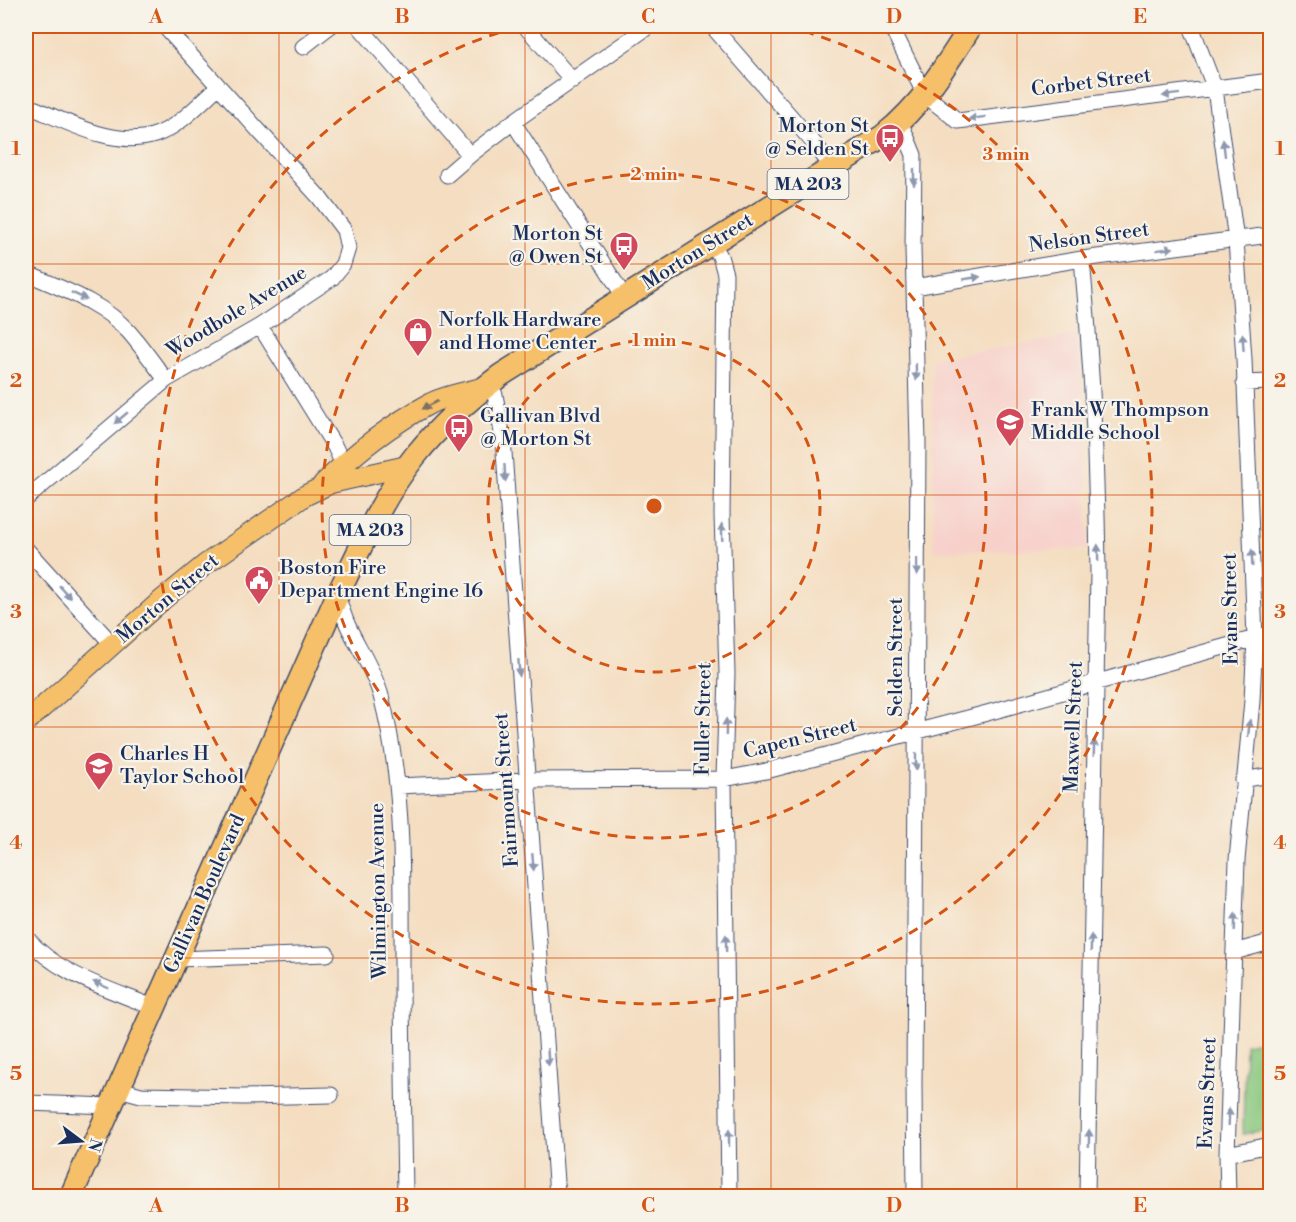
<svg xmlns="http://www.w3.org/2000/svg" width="1296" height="1222" font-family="'Libre Bodoni',serif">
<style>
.built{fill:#f7d0ca}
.green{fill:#87c67d;stroke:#517a6e;stroke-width:1.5}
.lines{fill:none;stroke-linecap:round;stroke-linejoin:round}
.minor-casing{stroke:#3c496d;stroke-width:17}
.major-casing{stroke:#3c496d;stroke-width:22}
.highway-casing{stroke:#3c496d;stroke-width:25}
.minor{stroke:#fff;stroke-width:15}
.major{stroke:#f6c06b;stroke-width:20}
.highway{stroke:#f6c06b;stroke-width:22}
.oneway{fill:#8d97ae}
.oneway2{fill:#7e7064}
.grid{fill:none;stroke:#d45514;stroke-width:1.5;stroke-opacity:0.55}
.ring{fill:none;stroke:#d45514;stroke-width:3;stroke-dasharray:10 8}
.labels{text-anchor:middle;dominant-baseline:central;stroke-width:4.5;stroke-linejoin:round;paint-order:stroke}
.shield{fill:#f7f3e8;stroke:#5d6a87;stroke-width:1.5}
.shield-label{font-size:18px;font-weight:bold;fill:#1b2f5e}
.street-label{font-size:20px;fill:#1b2f5e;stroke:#f7f3e8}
.poi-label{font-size:20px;fill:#1b2f5e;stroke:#f7f3e8;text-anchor:start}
.centre{fill:#d45514;stroke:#f7f3e8;stroke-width:3}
.ring-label{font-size:18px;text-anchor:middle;font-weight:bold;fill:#d45514;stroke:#f7f3e8;stroke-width:4.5;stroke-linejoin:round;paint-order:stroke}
.neatline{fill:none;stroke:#d45514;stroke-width:2}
.grid-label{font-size:20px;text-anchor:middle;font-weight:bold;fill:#d45514}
</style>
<rect width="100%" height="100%" fill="#f7f3e8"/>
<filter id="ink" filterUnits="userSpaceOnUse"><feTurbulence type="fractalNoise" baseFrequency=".0167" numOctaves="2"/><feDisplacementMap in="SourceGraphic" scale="12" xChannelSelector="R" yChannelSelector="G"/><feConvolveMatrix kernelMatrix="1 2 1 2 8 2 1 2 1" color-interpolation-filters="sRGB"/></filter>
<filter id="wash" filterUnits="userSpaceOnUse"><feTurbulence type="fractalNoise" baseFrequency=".008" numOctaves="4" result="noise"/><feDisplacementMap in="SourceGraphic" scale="24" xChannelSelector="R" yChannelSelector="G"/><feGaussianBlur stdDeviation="1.35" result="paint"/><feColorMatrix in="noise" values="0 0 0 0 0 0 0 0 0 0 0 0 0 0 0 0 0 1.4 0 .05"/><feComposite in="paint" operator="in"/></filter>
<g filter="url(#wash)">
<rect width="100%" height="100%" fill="#f4ddc0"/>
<path class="built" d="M1077,335L1086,417L1088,549L934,551L932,359Z"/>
<path class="green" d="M1270,1039V1129L1243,1134L1245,1044Z"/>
</g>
<g filter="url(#ink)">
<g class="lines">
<g class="minor-casing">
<path id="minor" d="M359,26L470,155
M525,26L573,81
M712,26L818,148L833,169
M891,26L925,95L958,121L1270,81
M1191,26L1215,89L1236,240L1244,359L1255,638L1252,701L1237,860L1227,1154L1228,1196
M303,47L330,26
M26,105C64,120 114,149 155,135C179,127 200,103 218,87
M900,121L914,155L913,248L918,443L914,1086L915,1196
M513,122L625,298
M447,175L470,155L513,122L649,26
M713,244L720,256L725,274L722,515L727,673L724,779L729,1196
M1082,259C1092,364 1097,469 1098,574L1087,1196
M26,273C62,289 102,302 129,332C142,347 154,364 166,380
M914,287L1082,259L1270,235
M260,326L335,447L347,473
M490,383L495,395L503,438L557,1196
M1244,383L1270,382
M26,499L166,380L260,326L332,278L343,264L348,248L344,230L319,197L164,26
M26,549L113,645
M337,596C341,606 344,617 348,626C359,649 374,671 381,696C405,785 402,877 402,968C402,1044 404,1120 405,1196
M1243,780L1270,775
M398,786L528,780L724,779L766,771L987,713L1270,634
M26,937C57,975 110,989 155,1008
M1234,952L1270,942
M176,959L327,954
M119,1089L141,1095L244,1097L331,1095
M26,1103L111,1106
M1227,1154L1270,1145"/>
</g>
<g class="major-casing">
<path id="major" d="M323,484C354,453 392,424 431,403C447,395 468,392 485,387
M26,722L162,600L206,564L306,495L331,483L407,466"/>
</g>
<g class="highway-casing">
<path id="highway" d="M71,1196L337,596C360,549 382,497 415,456C440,425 469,399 501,375L883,136C921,106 946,66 971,26"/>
</g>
<use href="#minor" class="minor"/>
<use href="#major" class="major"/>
<use href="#highway" class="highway"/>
</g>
<defs><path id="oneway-solid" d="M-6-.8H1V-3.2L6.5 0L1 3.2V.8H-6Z" transform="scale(1.5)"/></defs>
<g class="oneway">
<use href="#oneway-solid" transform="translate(1171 95) rotate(173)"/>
<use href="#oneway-solid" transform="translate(977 118) rotate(173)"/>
<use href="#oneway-solid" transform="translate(1224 148) rotate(-97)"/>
<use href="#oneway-solid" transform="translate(914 177) rotate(90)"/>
<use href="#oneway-solid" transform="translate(1165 249) rotate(-7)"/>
<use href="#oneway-solid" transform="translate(972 278) rotate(-9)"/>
<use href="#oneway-solid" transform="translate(79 296) rotate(25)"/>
<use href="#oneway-solid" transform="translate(1243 342) rotate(-94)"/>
<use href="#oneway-solid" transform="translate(916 372) rotate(89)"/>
<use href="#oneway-solid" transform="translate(121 418) rotate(140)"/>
<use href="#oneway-solid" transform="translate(505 473) rotate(86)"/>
<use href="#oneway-solid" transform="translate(722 532) rotate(-92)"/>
<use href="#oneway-solid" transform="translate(1098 553) rotate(-91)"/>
<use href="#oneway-solid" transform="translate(1252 558) rotate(-92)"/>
<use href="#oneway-solid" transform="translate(917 567) rotate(90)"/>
<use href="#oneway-solid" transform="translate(65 592) rotate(48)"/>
<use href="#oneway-solid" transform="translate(519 668) rotate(86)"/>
<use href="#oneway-solid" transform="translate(726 727) rotate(-89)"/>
<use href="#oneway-solid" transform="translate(1249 728) rotate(-84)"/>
<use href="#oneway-solid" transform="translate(1094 748) rotate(-88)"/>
<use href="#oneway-solid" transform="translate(916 762) rotate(90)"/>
<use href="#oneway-solid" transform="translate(533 862) rotate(85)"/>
<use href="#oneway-solid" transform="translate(1235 922) rotate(-88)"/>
<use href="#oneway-solid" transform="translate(726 943) rotate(-91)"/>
<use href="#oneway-solid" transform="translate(1091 943) rotate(-89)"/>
<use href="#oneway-solid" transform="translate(101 985) rotate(-157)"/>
<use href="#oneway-solid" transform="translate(548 1057) rotate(86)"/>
<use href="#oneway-solid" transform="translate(1229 1117) rotate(-88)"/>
<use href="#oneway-solid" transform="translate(729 1138) rotate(-90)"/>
<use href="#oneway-solid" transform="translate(1089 1138) rotate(-89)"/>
</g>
<use class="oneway2" href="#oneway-solid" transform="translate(430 405) rotate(152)"/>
</g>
<path class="grid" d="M279,26V1196M525,26V1196M771,26V1196M1017,26V1196M26,264H1270M26,495H1270M26,727H1270M26,958H1270"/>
<g class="ring">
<circle cx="654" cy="506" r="166"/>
<circle cx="654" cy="506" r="332"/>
<path d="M787 26A498 498 0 1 1 521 26"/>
</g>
<defs>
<g id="bus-pin" transform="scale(1.5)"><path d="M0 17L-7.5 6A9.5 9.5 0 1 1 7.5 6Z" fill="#d1495b" stroke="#f7f3e8"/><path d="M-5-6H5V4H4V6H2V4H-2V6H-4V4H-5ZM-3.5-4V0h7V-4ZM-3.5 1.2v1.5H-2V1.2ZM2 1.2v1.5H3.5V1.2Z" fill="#fff"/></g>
<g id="shop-pin" transform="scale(1.5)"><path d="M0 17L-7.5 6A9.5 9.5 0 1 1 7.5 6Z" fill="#d1495b" stroke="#f7f3e8"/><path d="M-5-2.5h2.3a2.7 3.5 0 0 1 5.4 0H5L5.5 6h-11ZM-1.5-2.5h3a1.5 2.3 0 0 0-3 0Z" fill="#fff"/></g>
<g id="school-pin" transform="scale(1.5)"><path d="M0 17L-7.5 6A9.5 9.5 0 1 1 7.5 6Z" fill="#d1495b" stroke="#f7f3e8"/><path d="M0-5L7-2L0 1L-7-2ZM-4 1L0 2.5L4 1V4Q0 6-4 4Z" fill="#fff"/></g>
<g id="civic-pin" transform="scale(1.5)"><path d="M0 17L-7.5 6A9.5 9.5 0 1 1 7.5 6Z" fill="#d1495b" stroke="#f7f3e8"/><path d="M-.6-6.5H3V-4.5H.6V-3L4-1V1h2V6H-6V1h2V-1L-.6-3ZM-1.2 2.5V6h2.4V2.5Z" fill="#fff"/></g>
</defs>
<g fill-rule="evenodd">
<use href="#bus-pin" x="890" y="138"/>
<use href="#bus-pin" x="624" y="246"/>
<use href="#shop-pin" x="418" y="332"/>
<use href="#school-pin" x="1010" y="422"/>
<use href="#bus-pin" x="459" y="428"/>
<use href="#civic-pin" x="259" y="580"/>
<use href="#school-pin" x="99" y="766"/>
</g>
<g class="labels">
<g class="shield">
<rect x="767.5" y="169" width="81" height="30" rx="4.5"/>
<rect x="329.5" y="515" width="81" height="30" rx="4.5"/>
</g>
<g class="shield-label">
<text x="808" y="184">MA 203</text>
<text x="370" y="530">MA 203</text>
</g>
<g class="street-label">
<text transform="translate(1091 83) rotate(-7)">Corbet Street</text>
<text transform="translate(1089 238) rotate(-8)">Nelson Street</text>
<text transform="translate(698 252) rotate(-32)">Morton Street</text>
<text transform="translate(237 312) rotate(-31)">Woodbole Avenue</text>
<text transform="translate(168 599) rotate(-40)">Morton Street</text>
<text transform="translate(1231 609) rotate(-91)">Evans Street</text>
<text transform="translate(896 657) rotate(-90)">Selden Street</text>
<text transform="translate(704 719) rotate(-89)">Fuller Street</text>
<text transform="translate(1074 727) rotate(-88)">Maxwell Street</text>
<text transform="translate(800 739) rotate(-14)">Capen Street</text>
<text transform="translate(507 790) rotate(-94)">Fairmount Street</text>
<text transform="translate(379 891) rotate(-91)">Wilmington Avenue</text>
<text transform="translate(205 894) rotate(-66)">Gallivan Boulevard</text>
<text transform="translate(1208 1093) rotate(-88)">Evans Street</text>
</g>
<g class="poi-label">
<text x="869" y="126" text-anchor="end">Morton St<tspan x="869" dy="23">@ Selden St</tspan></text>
<text x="603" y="234" text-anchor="end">Morton St<tspan x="603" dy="23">@ Owen St</tspan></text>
<text x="439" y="320">Norfolk Hardware<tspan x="439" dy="23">and Home Center</tspan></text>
<text x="1031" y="410">Frank W Thompson<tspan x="1031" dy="23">Middle School</tspan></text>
<text x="480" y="416">Gallivan Blvd<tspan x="480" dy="23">@ Morton St</tspan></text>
<text x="280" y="568">Boston Fire<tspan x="280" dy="23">Department Engine 16</tspan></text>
<text x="120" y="754">Charles H<tspan x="120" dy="23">Taylor School</tspan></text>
</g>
</g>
<circle cx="654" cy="506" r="9" class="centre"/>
<g class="ring-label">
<text x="1006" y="160">3 min</text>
<text x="654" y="180">2 min</text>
<text x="654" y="346">1 min</text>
</g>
<rect width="1296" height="1222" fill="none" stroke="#f7f3e8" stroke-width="66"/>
<g transform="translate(81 1141) rotate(106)" stroke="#f7f3e8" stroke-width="4.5" paint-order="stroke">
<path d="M0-4.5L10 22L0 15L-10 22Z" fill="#1b2f5e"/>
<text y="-9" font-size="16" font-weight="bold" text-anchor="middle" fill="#1b2f5e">N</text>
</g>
<rect x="33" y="33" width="1230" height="1156" class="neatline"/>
<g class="grid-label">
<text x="156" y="23">A</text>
<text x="402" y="23">B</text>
<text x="648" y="23">C</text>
<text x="894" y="23">D</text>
<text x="1140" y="23">E</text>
<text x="16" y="155">1</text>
<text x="1280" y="155">1</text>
<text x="16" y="387">2</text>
<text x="1280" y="387">2</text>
<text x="16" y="618">3</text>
<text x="1280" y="618">3</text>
<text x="16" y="849">4</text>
<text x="1280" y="849">4</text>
<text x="16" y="1080">5</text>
<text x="1280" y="1080">5</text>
<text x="156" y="1212">A</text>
<text x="402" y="1212">B</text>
<text x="648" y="1212">C</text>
<text x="894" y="1212">D</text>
<text x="1140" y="1212">E</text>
</g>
</svg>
